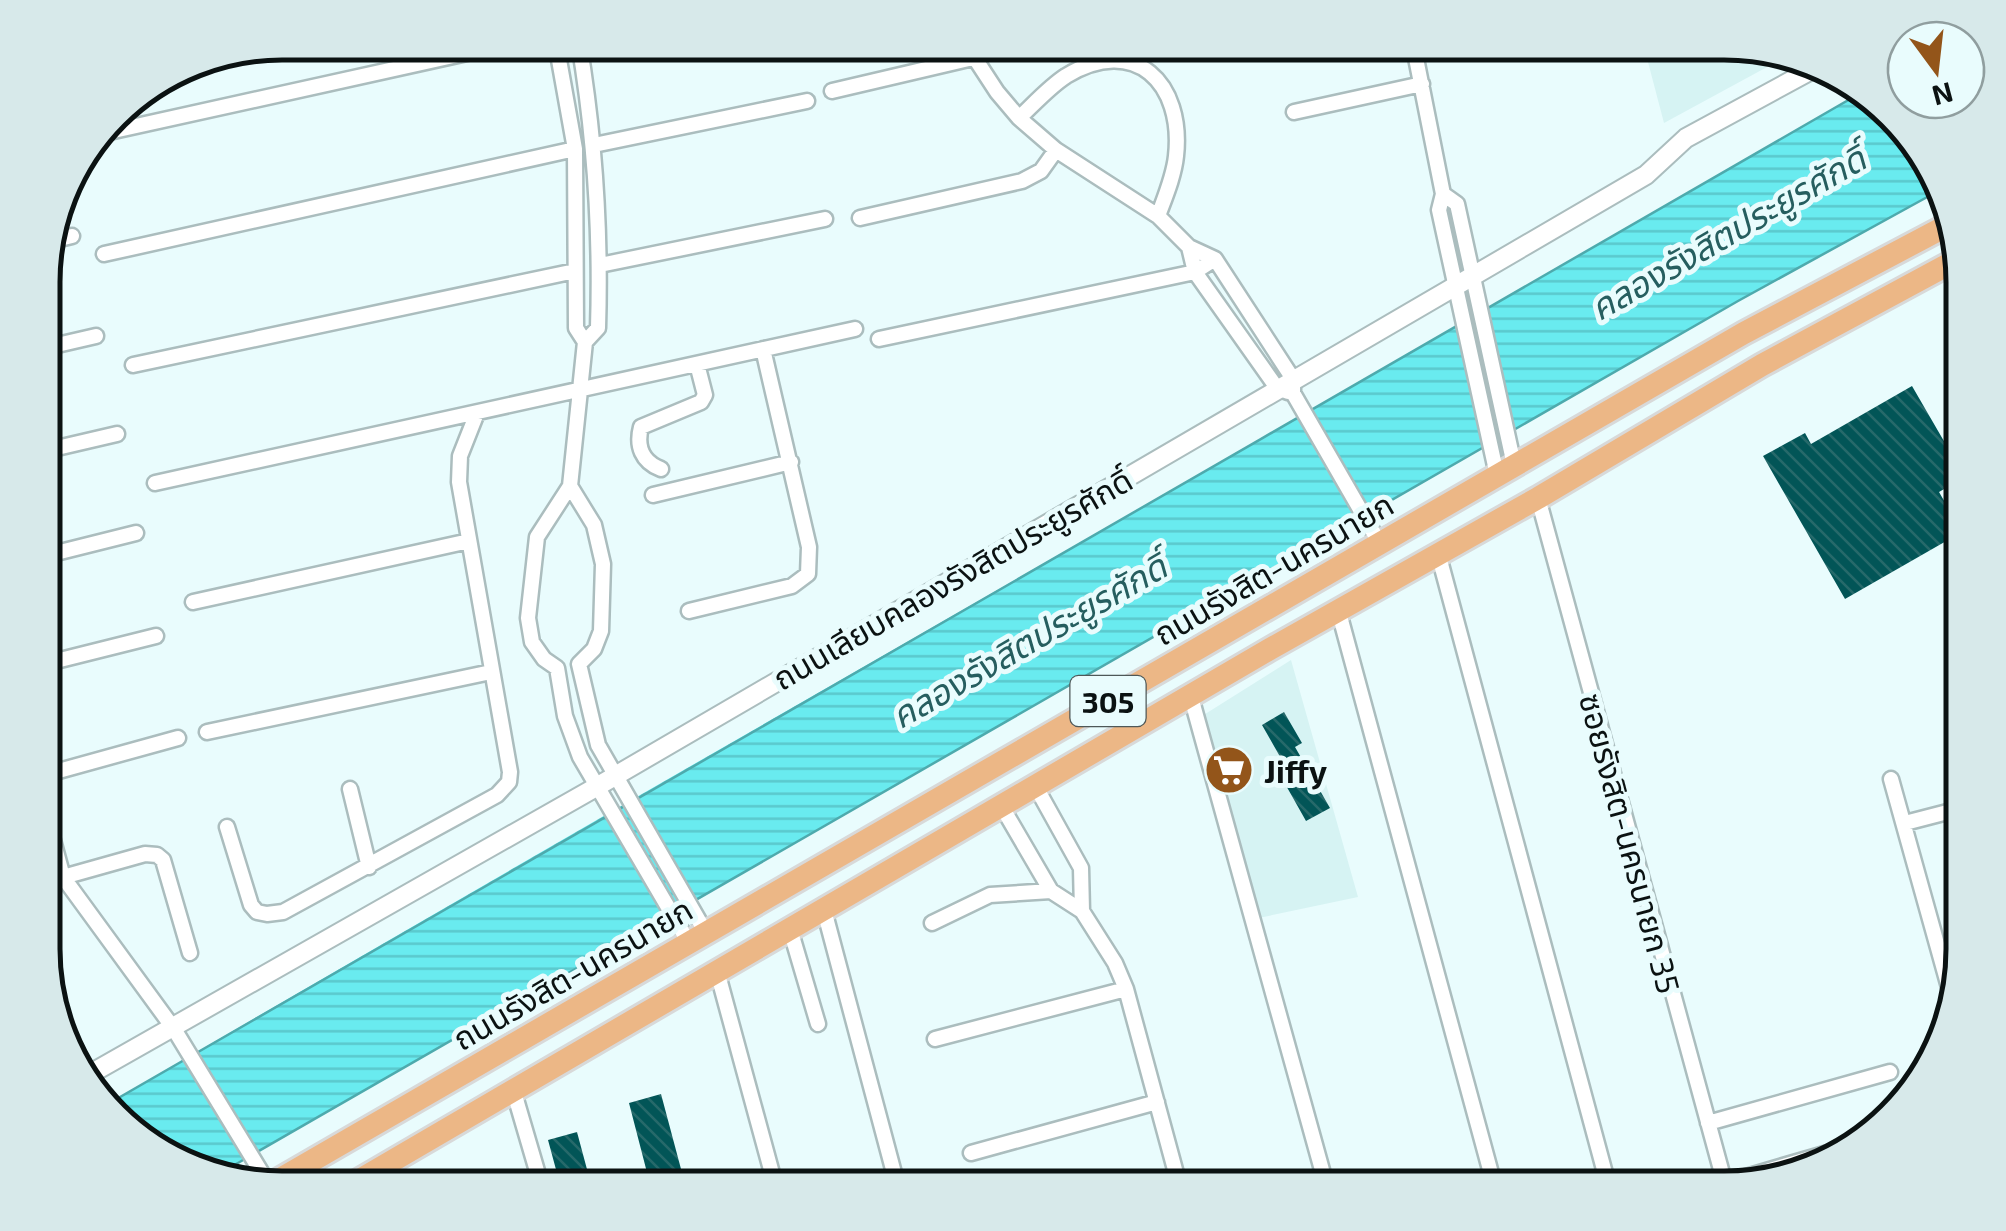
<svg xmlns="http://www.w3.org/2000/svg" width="2006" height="1231" font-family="'Exo 2','Noto Sans Thai',sans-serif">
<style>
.built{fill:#d6f3f3}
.water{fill:url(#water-rules);stroke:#4daaad;stroke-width:2.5}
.building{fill:url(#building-back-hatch)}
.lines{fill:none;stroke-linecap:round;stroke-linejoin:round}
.minor-casing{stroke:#abbdbe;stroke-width:19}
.tertiary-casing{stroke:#abbdbe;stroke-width:22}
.primary-casing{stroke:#d8d9d9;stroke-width:28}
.minor{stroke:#fff;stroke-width:14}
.tertiary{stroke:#fff;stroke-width:18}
.primary{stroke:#ecb786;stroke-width:22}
.labels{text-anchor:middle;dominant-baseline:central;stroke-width:10;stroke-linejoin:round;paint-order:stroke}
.shield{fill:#e9fcfd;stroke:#4e5858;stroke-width:2.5}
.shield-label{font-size:30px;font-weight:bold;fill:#0b1212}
.street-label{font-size:32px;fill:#0b1212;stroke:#e9fcfd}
.poi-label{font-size:32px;font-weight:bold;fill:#0b1212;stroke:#e9fcfd;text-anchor:start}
.water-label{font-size:35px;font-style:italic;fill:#265e5f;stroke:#e9fcfd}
.rim{fill:none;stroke:#0b1212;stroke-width:5}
</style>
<defs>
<pattern id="water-rules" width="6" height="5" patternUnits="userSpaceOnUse" patternTransform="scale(2.5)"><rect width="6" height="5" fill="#69ebef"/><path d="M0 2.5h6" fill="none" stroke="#5ac8cc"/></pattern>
<pattern id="building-back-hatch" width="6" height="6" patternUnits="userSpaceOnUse" patternTransform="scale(2.5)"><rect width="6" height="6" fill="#025557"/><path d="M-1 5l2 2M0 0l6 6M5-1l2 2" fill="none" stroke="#26696a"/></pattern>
</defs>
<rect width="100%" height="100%" fill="#e9fcfd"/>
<path class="built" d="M1643,43H1724L1780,60L1664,123Z
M1291,660L1358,897L1254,919L1202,716Z"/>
<path class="water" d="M1864,91L1931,162L1940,190L1738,301L224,1171L150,1148L108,1104C691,762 1280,431 1864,91Z"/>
<path class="building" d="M1912,386L1963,474V478L1939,492L1962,532L1845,599L1763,456L1805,433L1811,444Z
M1284,712L1302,743L1295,747L1330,808L1306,821L1275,766L1283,762L1262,725Z
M661,1094L681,1169L687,1188H651L629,1103Z
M577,1132L592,1188H561L548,1140Z"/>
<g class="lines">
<g class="minor-casing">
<path id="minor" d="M556,43L575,149L576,328L585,342
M579,43C595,138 601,231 598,328L585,342L570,486L537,537L528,618L532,642L544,659L557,668L565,716L580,757L689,943
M965,43L997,92L1019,118L1056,150L1158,216L1189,247L1215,259L1293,379V393L1380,544
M1413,43L1443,194L1439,210L1497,475
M832,91L973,58
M1294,112L1422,84
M1019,118C1034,104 1049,87 1066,76C1135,34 1184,83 1176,156C1174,176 1165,197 1158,216
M100,134L512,43
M594,145L807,101
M1443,194L1457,204L1514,465
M860,218L1022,181L1041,171L1056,150
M47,242L72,236
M1189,247L1195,272L1277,388L1288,392
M104,254L575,149
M600,265L825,219
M879,339L1195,272L1215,259
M44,348L96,336
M133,365L575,271
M44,451L117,434
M661,469C642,462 636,446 641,427L701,402L705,395L697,364
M155,483L855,329
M570,486L594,525L603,564L601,631L594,649L579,664L598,745L706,933
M653,495L791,462
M1538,498L1726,1188
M1438,553L1609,1188
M44,556L136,533
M193,602L469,541
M1338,609L1495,1188
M689,611L792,586L808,574L809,547L763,349
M44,664L156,636
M1191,697L1327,1188
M207,732L491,672
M44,775L178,738
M1891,779L1952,998
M1036,787L1081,868L1082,911
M350,789L369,867
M44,807L63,877L174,1029L269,1185
M1002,807L1051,891L1082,911L1115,963L1126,989L1180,1188
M1905,823L1963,808
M227,827L251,905L257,912L267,914L283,912L497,795L509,782L510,772L459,482L460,456L477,413
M63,877L145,854L157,855L163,860L190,953
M824,910L898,1188
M932,923L990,895L1051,891
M790,929L818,1024
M717,971L776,1188
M935,1039L1126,989
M513,1089L542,1188
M1708,1123L1890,1072
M971,1153L1157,1102
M1725,1183L1855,1145
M1567,1188L1606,1177"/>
</g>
<g class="tertiary-casing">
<path id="tertiary" d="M83,1078L598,786L1646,175L1686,138L1813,69"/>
</g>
<g class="primary-casing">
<path id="primary" d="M270,1185L1744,333L1950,224
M346,1188L1270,649L1538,498L1762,365L1960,258"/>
</g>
<use href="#minor" class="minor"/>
<use href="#tertiary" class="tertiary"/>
<use href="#primary" class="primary"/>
</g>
<defs>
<g id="supermarket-disc" transform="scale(2.5)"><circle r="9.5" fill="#93551a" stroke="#e9fcfd"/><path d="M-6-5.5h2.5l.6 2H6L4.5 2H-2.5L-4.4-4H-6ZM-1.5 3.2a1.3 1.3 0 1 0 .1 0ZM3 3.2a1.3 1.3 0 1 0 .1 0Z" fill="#fff"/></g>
</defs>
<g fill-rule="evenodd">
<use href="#supermarket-disc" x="1229" y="770"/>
</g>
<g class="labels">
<rect class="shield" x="1070.5" y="676" width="75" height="50" rx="8"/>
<g class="shield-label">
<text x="1108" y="701">305</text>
</g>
<g class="street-label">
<text transform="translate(1273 568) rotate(-30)">ถนนรังสิต-นครนายก</text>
<text transform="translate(952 578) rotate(-30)">ถนนเลียบคลองรังสิตประยูรศักดิ์</text>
<text transform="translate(1631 843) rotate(75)">ซอยรังสิต-นครนายก 35</text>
<text transform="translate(572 973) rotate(-30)">ถนนรังสิต-นครนายก</text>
</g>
<g class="poi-label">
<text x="1264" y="770">Jiffy</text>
</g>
<g class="water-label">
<text transform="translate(1727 232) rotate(-30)">คลองรังสิตประยูรศักดิ์</text>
<text transform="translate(1028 640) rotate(-30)">คลองรังสิตประยูรศักดิ์</text>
</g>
</g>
<path d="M0 0H2006V1231H0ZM282 60H1724A222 222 0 0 1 1946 282V949A222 222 0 0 1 1724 1171H282A222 222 0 0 1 60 949V282A222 222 0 0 1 282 60Z" fill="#d7e9ea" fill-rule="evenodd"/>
<path class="rim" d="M282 60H1724A222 222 0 0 1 1946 282V949A222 222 0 0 1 1724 1171H282A222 222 0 0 1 60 949V282A222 222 0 0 1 282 60Z"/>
<g transform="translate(1936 70) rotate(165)"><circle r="48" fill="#e9fcfd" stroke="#909e9f" stroke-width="2.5"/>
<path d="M0-8L18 38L0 25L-18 38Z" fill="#93551a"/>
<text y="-15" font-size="28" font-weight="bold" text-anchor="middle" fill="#0b1212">N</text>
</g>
</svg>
